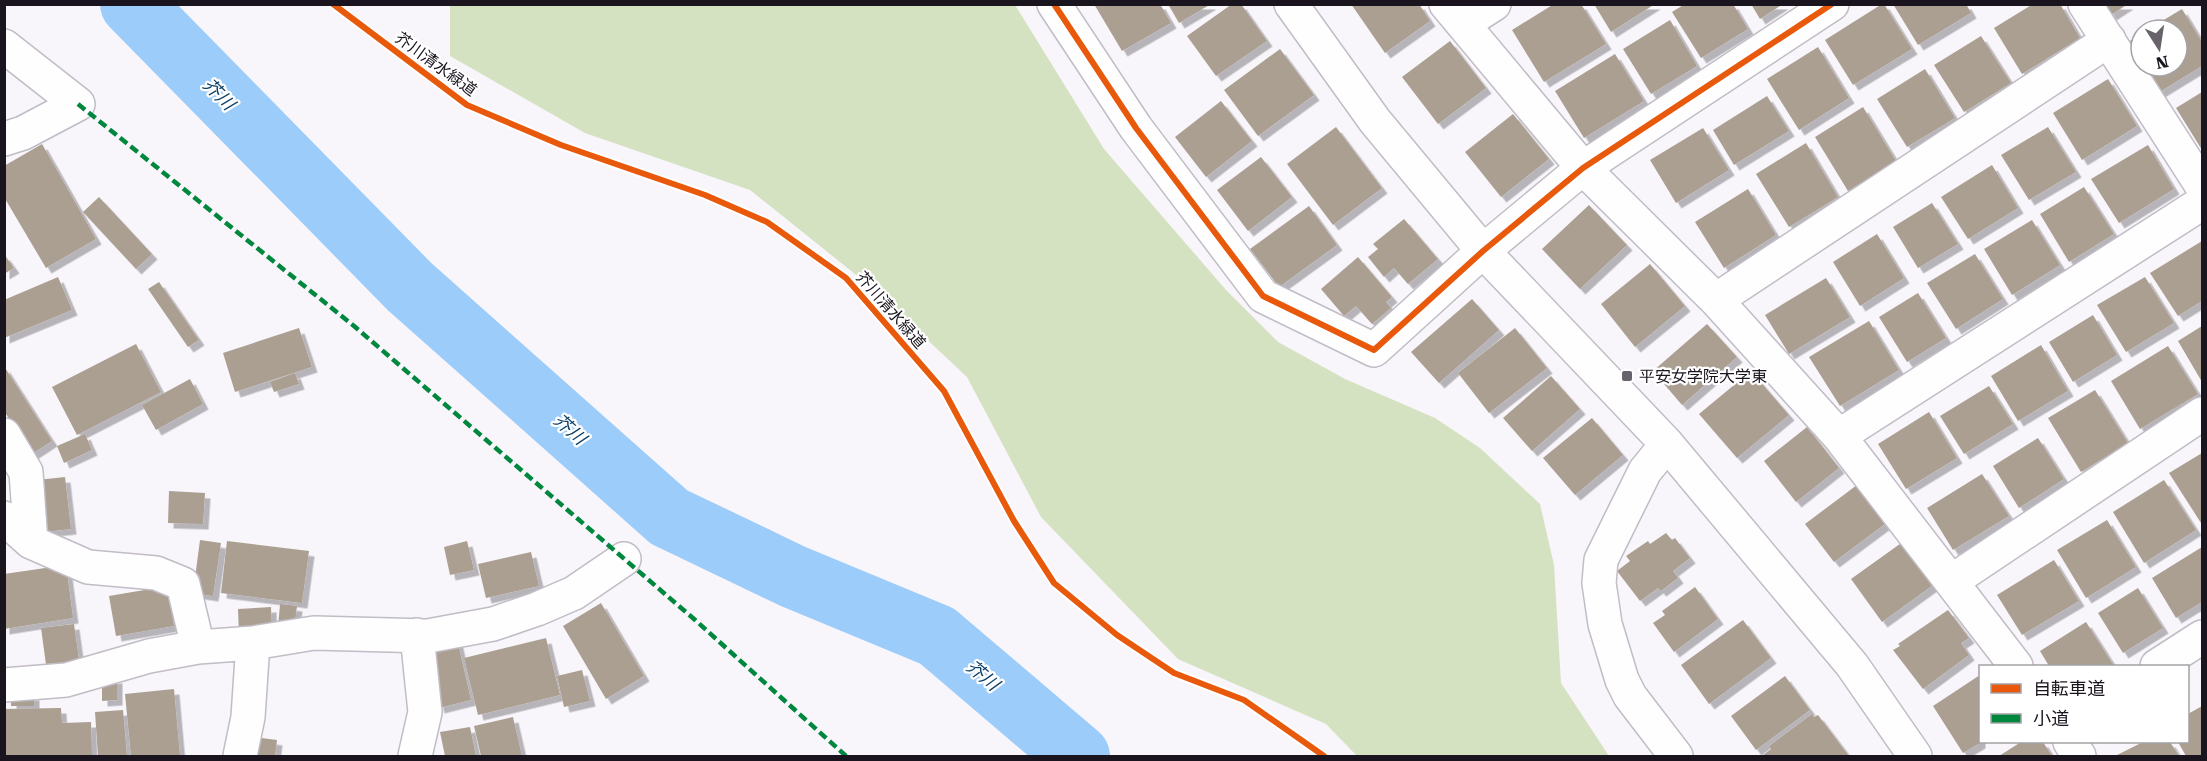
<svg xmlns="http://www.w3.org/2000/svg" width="2207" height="761" font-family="'Roboto Serif','Noto Sans JP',serif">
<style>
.green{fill:#d4e2c1}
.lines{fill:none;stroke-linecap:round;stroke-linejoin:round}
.river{stroke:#9cccf9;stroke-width:64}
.building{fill:#ab9f92;filter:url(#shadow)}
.minor-casing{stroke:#c1bcc5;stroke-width:36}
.minor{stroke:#fefefe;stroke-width:33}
.quiet{stroke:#00873e;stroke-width:4.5;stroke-dasharray:9 4.5;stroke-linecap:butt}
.cycleway-casing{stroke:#fff;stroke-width:10}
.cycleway{stroke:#e8590c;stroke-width:6}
.poi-dot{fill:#68636b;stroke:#fff;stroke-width:2}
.labels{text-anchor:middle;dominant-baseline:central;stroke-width:4.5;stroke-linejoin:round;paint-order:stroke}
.street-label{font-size:16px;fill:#1a141e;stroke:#fff}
.poi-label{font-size:16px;fill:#1a141e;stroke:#fff;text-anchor:start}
.water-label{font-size:18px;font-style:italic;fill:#0e4269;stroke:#fff}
</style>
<defs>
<filter id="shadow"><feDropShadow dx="5.5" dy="5.5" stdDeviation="0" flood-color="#0004"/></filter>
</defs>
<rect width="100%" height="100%" fill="#f8f5fb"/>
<path class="green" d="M450,5H1015L1104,149L1226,290L1278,342L1345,379L1435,418L1480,448L1540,504L1554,565L1561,683L1609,756H1357L1326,724L1178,659L1041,517L967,377L870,286L750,190L585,133L450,56Z"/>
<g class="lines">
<path class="river" d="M132,4L410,287L669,517L792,576L937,636L1078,756"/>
</g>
<path class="building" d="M1094,4H1160L1171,23L1122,51Z
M1168,4H1211L1179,23Z
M1232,4H1241L1267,41L1216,76L1187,36Z
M1351,4H1419L1430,21L1385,53Z
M1554,4H1581L1606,44L1544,82L1512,30Z
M1594,4H1655L1611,32Z
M1685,4H1733L1748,29L1701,58L1672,12Z
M1751,4H1783L1760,19Z
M1882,4H1884L1912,49L1853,85L1825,40Z
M1893,4H1966L1971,13L1918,45Z
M2033,4H2060L2080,38L2022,74L1994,28Z
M2105,4H2128L2111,15Z
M2182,9L2202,42V66L2153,96L2122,46L2141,34V66H2177V30H2147Z
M1670,20L1697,66L1651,94L1623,49Z
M1981,36L2011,83L1964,112L1934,65Z
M1450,41L1486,88L1438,124L1402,77Z
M1818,47L1849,98L1799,130L1767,79Z
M1280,49L1314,95L1258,136L1224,90Z
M1615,54L1644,101L1584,138L1555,91Z
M1925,69L1955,118L1907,147L1877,99Z
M2108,79L2137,126L2082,160L2053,113Z
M2202,92V150L2176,108Z
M1767,96L1789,131L1734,165L1713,130Z
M1221,101L1252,141L1206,177L1175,137Z
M1863,107L1896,161L1848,191L1815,137Z
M1513,114L1549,159L1501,197L1465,152Z
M1336,127L1382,188L1333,225L1287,164Z
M2048,127L2076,172L2029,200L2001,155Z
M1703,128L1729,170L1676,203L1650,160Z
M1806,143L1838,197L1789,227L1756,174Z
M42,144L96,239L46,268L4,197V166Z
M2148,145L2174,189L2119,223L2091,179Z
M1261,157L1292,197L1248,231L1217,190Z
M1992,165L2018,208L1968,239L1941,197Z
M2084,187L2114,234L2069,262L2040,214Z
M1748,189L1776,235L1724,268L1695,222Z
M99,197L152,254L136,269L83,212Z
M1932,203L1958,244L1918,268L1893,227Z
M1589,205L1627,245L1580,289L1542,249Z
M1309,206L1337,245L1279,287L1250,249Z
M1404,219L1438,259L1408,284L1394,268L1384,277L1368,257L1378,249L1373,244Z
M2032,220L2060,265L2012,295L1984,249Z
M1877,234L1904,278L1860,306L1833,262Z
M2202,241V301L2178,316L2150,273Z
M4,254L14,268L4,274Z
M1975,254L2003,299L1956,329L1927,283Z
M1358,257L1392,297L1386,302L1391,308L1372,324L1356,306L1344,316L1321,289Z
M1650,264L1685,306L1635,347L1601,304Z
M58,277L72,310L4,338V300Z
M2145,277L2174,323L2126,352L2097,305Z
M1826,278L1850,317L1789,354L1765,315Z
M159,282L199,340L188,347L148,289Z
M1918,293L1946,338L1907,362L1879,317Z
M1472,299L1499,330L1439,383L1411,352Z
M2093,315L2117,355L2073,382L2049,342Z
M1869,321L1899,370L1840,406L1809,357Z
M1707,324L1737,357L1682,405L1653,371Z
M2202,326V382L2178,341Z
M299,328L312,367L235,392L223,353Z
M1515,328L1547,368L1489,413L1458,373Z
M136,344L161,392L77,435L52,387Z
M2041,345L2068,391L2018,421L1991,376Z
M2168,346L2198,394L2140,429L2111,381Z
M4,366L52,441L32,454L4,411Z
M1751,371L1789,415L1737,458L1699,414Z
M295,373L299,384L274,392L270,382Z
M1551,376L1580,409L1532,451L1503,418Z
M190,379L203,404L156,430L142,405Z
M1989,386L2013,424L1964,454L1940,416Z
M2095,390L2128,443L2081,472L2048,418Z
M1929,412L1957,458L1906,489L1878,444Z
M1592,418L1623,455L1575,495L1543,458Z
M1807,427L1839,468L1796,502L1764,461Z
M85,434L92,450L64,463L57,446Z
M2038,438L2064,479L2019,508L1993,466Z
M2202,453V522L2201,523L2169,473Z
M1982,474L2009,516L1953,550L1927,508Z
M65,477L71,529L43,532L37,480Z
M2164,480L2196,530L2144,563L2113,512Z
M1857,485L1885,524L1834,562L1805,524Z
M169,491L205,493L203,524L168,523Z
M2107,520L2136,567L2086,598L2057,550Z
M1666,533L1672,540L1675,538L1690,558L1673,571L1678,578L1661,591L1658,588L1640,601L1617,571L1630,561L1626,556L1648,541L1650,544Z
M200,540L221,543L213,596L193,593Z
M227,541L309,551L302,603L221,593Z
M467,541L474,570L450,575L444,547Z
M1904,541L1936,583L1882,622L1851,579Z
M2202,547V602L2176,618L2152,578Z
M531,552L539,586L486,598L478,564Z
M2054,560L2079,601L2022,635L1997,595Z
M66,565L73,618L4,629V574Z
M168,586L174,626L116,636L109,596Z
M1695,587L1718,619L1674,652L1653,623L1665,615L1662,611Z
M2138,588L2163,628L2123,653L2098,613Z
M601,603L644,676L606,699L563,626Z
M280,604L297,606L294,629L278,628Z
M271,607L272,633L239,635L238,609Z
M1948,610L1969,638L1961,643L1969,655L1923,689L1893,650L1900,646L1898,644Z
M1743,620L1771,658L1709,704L1681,665Z
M2086,622L2114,666H2049L2040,651Z
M74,624L80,667L47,672L41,628Z
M546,638L560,695L478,715L464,658Z
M457,639L471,700L439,708L425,646Z
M582,670L590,701L564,707L557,676Z
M1980,675V743L1963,753L1933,706Z
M1785,676L1810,710L1756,750L1731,716Z
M117,678V700L102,701V679Z
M174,689L180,756H131L125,694Z
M11,695H34V706H11Z
M2202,706V756H2186L2178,742H2188V714Z
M61,708L62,723L91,722L92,756H4V709Z
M123,710L127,756H98L95,712Z
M1812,714L1814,717L1818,715L1849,756H1762L1771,749L1769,746Z
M513,717L522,756H481L474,726Z
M470,727L476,756H445L440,732Z
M254,737L277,740L275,756H251Z
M2021,742H2043L2052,756H1999Z
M2143,742H2170L2179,756H2115Z"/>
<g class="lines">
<g class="minor-casing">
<path id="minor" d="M1054,4L1136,128L1263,296L1374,350L1483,251L1583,168L1832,4
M1291,4L1375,121L1483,251L1667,444L1852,665L1915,756
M1446,4L1583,168L1716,300L1839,436L2016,666
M2085,4L2202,186
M1463,24L1494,4
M4,46L78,104L23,133L4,139
M1716,300L2109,40
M4,435L26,472L31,542
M1839,436L2202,203
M1667,444L1645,471L1601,560L1599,583L1605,624L1622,680L1630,696L1676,756
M4,518L31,542L88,567L156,573L183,584L198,647L253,643L248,717L240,756
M1952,581L2202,414
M253,643L314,633L428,636L493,624L537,609L574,593L624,559
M2157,666L2202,637
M4,685L66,680L149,656L198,647
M2070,742L2079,756
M415,756L425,712L417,635"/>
</g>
<use href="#minor" class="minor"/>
<path class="quiet" d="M78,104L354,326L694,619L846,756"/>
<g class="cycleway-casing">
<path id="cycleway" d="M333,4L467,105L561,145L705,195L767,222L846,278L944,391L1014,521L1054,583L1117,635L1174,673L1244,700L1324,756
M1054,4L1136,128L1263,296L1374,350L1483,251L1583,168L1832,4"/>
</g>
<use href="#cycleway" class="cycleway"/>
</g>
<rect class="poi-dot" x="1621" y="370" width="12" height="12" rx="3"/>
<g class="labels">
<g class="street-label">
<text transform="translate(436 64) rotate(36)">芥川清水緑道</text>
<text transform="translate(891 310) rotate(49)">芥川清水緑道</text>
</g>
<g class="poi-label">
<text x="1639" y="376">平安女学院大学東</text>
</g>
<g class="water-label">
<text transform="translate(219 94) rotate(45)">芥川</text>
<text transform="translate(570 429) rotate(42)">芥川</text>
<text transform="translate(983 675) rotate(40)">芥川</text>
</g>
</g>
<rect width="2207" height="761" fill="none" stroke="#1a141e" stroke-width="12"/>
<rect x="1979" y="665" width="210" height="78" fill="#ffffff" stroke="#a3a1a5" stroke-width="1.5"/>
<rect x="1991" y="684" width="30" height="9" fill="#e8590c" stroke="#a3a1a5" stroke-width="1.5"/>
<text x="2033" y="695" font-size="18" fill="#1a141e">自転車道</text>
<rect x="1991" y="714" width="30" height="9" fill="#00873e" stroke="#a3a1a5" stroke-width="1.5"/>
<text x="2033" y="725" font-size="18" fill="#1a141e">小道</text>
<g transform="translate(2159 48) rotate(168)"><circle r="28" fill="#ffffff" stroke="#a3a1a5" stroke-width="1.5"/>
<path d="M0-4.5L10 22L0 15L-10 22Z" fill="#68636b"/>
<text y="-9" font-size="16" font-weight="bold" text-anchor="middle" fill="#1a141e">N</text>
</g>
</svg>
